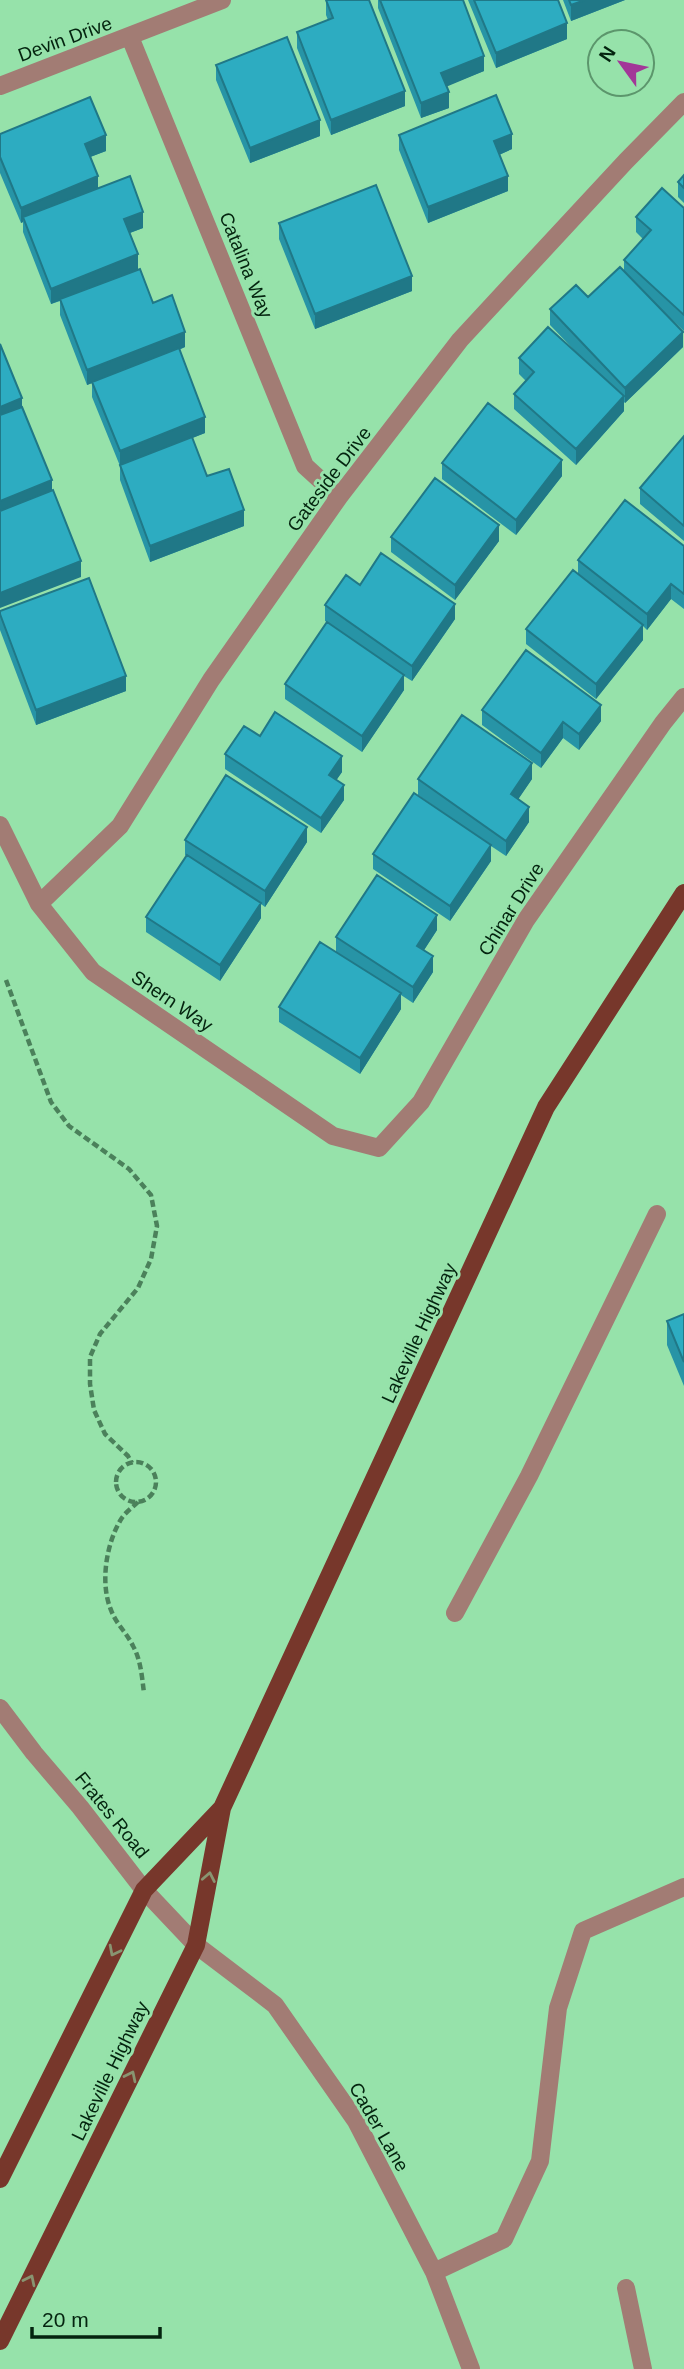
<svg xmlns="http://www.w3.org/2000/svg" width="684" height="2369" font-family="Arial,sans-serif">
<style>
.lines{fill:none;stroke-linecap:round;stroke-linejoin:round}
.path{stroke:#4b815b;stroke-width:4.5;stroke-dasharray:7 3.5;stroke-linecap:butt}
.minor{stroke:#a27c74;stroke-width:18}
.major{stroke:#77372b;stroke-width:18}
.wall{fill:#2794a6}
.shaded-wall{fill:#207887}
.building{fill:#2dacc1;stroke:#207887;stroke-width:2}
.oneway{stroke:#889571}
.labels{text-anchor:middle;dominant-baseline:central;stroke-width:6;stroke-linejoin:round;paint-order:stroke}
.street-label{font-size:19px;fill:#04240f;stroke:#96e2aa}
</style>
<rect width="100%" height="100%" fill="#96e2aa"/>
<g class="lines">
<path class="path" d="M6,980L51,1102L69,1126L129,1169L151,1195L157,1226L151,1259L138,1288L100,1334L90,1357V1384L94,1410L105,1434L128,1456L132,1463
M116 1482a20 20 0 1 1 40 0a20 20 0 1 1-40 0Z
M138,1502C132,1508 124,1513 120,1521C106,1545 100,1584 111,1610C116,1624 127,1633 133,1646C141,1660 142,1678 144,1693"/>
<path class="minor" d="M130,37L305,466L339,497
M0,86L222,0
M0,825L39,904L93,972L333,1136L379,1148L421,1102L526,920L663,723L684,697
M39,904L120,826L211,680L339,497L460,340L626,161L684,102
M455,1613L529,1476L657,1214
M0,1708L34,1753L80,1807L144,1890L196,1945L275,2005L356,2121L434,2272L471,2369
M434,2272L504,2239L540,2161L558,2008L583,1931L684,1887
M626,2288L643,2369"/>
<path class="major" d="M0,2179L144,1890L222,1808L546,1107L684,893
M0,2341L196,1945L222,1808"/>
</g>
<path class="wall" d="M326,0L405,106L331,135L297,48V32L328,20L326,15Z
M378,0H463L484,71L446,86L449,108L421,118L378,8Z
M468,0H558L567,39L496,68Z
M563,0H625L571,21Z
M216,65L320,136L250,163L216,80Z
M0,134L106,151L90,157L98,188L143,228L130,233L138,269L153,303L185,347L179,350L205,433L192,438L207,476L244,526L150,562L120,480V466L92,397V383L87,385L60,315V301L51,304L23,232V222L21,223L0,173Z
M399,135L512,149L499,155L508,191L428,223L399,150Z
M684,175V203L678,197V182Z
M684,208V331L668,316L683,347L625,403L624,402V411L576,465L514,409V394L526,381L519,374V358L578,354L550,325V309L588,297L624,270V260L643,239L636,232V217Z
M279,223L412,291L315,329L279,239Z
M684,436V541L640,504V488Z
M442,463L562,476L516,535L442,479Z
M391,537L499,541L455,600L391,552Z
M684,546V609L671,599L647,630L643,626V640L596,699L526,644V629L578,574V560Z
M360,585L455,619L412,681L404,676V690L362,752L285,699V684L327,622L325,621V605Z
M0,611L126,691L36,725L0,630Z
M482,710L601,721L579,750L563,738L541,768L482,725Z
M260,736L342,772L336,780L344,800L321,833L225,769V754Z
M418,779H532L518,799L529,822L506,856L491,846V861L450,921L373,869V854L457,822L418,795Z
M185,840L307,842L265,907L261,904V918L220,981L146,932V917L186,856L185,855Z
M437,930L424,950L433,972L413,1003L401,995V1009L360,1074L279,1022V1007L336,952V937Z
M684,1314V1386L667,1345V1321Z"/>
<path class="shaded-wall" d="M585,0H625L571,21V5Z
M567,23V39L496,68V53Z
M484,56V71L441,89V73Z
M405,91V106L331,135V120Z
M449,92V108L421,118V103Z
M320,120V136L250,163V148Z
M512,134V149L494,157V141Z
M106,135V151L85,159V144Z
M98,176V191L23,217V222L21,223V208Z
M508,176V191L428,223V207Z
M143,212V228L124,235V219Z
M138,254V270L51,304V289Z
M412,276V291L315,329V314Z
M185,332V347L87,385V370Z
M683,332V347L625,403V388Z
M624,396V411L576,465V449Z
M22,398V414L0,422V407Z
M205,417V433L120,467V451Z
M562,460V476L516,535V520Z
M52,480V495L0,516V501Z
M244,510V526L150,562V546Z
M499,525V541L455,600V585Z
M81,561V577L0,608V593Z
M671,584V599L647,630V614Z
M455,604V619L412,681V666Z
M643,625V640L596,699V684Z
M404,675V690L362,752V736Z
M126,676V691L36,725V710Z
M601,705V721L579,750V734Z
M563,722V738L541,768V753Z
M342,756V772L329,791V775Z
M532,763V779L511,810V794Z
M344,785V800L321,833V818Z
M529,807V822L506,856V841Z
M307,827V842L265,907V891Z
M491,845V861L450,921V906Z
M261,903V918L220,981V965Z
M437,915V930L417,961V946Z
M433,956V972L413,1003V987Z
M401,993V1009L360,1074V1058Z"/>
<path class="building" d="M326,0H369L405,91L331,120L297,32L333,18Z
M380,0H463L484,56L441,73L449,92L421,103Z
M474,0H558L567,23L496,53Z
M569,0H585L571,5Z
M287,37L320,120L250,148L216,65Z
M496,95L512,134L494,141L508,176L428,207L399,135Z
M90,97L106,135L85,144L98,176L21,208L0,157V134Z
M684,175V188L678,182Z
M130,176L143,212L124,219L138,254L51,289L23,217Z
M376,185L412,276L315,314L279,223Z
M662,188L684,208V315L624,260L651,230L636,217Z
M620,267L683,332L625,388L550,309L576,285L588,297Z
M140,269L153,303L172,295L185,332L87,370L60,299Z
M548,327L624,396L576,449L514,394L534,372L519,358Z
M0,344L22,398L0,407Z
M179,348L205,417L120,451L92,382Z
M488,403L562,460L516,520L442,463Z
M22,407L52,480L0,501V415Z
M684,436V526L640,488Z
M192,437L207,476L229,469L244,510L150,546L120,465Z
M435,478L499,525L455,585L391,537Z
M53,490L81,561L0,593V511Z
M625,500L684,546V594L671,584L647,614L578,560Z
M381,553L455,604L412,666L325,605L346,575L360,585Z
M573,570L643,625L596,684L526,629Z
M89,578L126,676L36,710L0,614V611Z
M327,622L404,675L362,736L285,684Z
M526,650L601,705L579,734L563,722L541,753L482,710Z
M275,712L342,756L329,775L344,785L321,818L225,754L244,726L260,736Z
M462,715L532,763L511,794L529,807L506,841L418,779Z
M226,775L307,827L265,891L185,840Z
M414,793L491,845L450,906L373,854Z
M187,855L261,903L220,965L146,917Z
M377,875L437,915L417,946L433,956L413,987L336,937Z
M320,942L401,993L360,1058L279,1007Z
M684,1314V1362L667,1321Z"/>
<defs><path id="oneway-chevron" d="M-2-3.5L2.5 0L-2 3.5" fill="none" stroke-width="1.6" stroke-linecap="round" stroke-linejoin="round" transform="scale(1.75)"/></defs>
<g class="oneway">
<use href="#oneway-chevron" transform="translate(209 1877) rotate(-79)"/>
<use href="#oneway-chevron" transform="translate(114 1951) rotate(117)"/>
<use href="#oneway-chevron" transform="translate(131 2076) rotate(-64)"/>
<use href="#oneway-chevron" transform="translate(30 2280) rotate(-64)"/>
</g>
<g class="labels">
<g class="street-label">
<text transform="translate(65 39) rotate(-20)">Devin Drive</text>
<text transform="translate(246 265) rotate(68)">Catalina Way</text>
<text transform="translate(329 479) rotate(-53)">Gateside Drive</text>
<text transform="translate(511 909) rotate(-58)">Chinar Drive</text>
<text transform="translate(172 1001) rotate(34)">Shern Way</text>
<text transform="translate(419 1333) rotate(-65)">Lakeville Highway</text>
<text transform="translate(112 1815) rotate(51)">Frates Road</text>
<text transform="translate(110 2071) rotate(-64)">Lakeville Highway</text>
<text transform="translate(379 2127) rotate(60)">Cader Lane</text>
</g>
</g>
<g transform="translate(621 63) rotate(303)"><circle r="33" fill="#96e2aa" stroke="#5c966c" stroke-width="2"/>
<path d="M0-5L12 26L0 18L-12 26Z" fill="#a23798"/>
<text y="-10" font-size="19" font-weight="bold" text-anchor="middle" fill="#04240f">N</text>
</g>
<path d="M32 2327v10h128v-10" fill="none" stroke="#04240f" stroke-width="3.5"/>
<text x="42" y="2327" font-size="21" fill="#04240f" stroke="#96e2aa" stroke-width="5" paint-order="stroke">20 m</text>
</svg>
